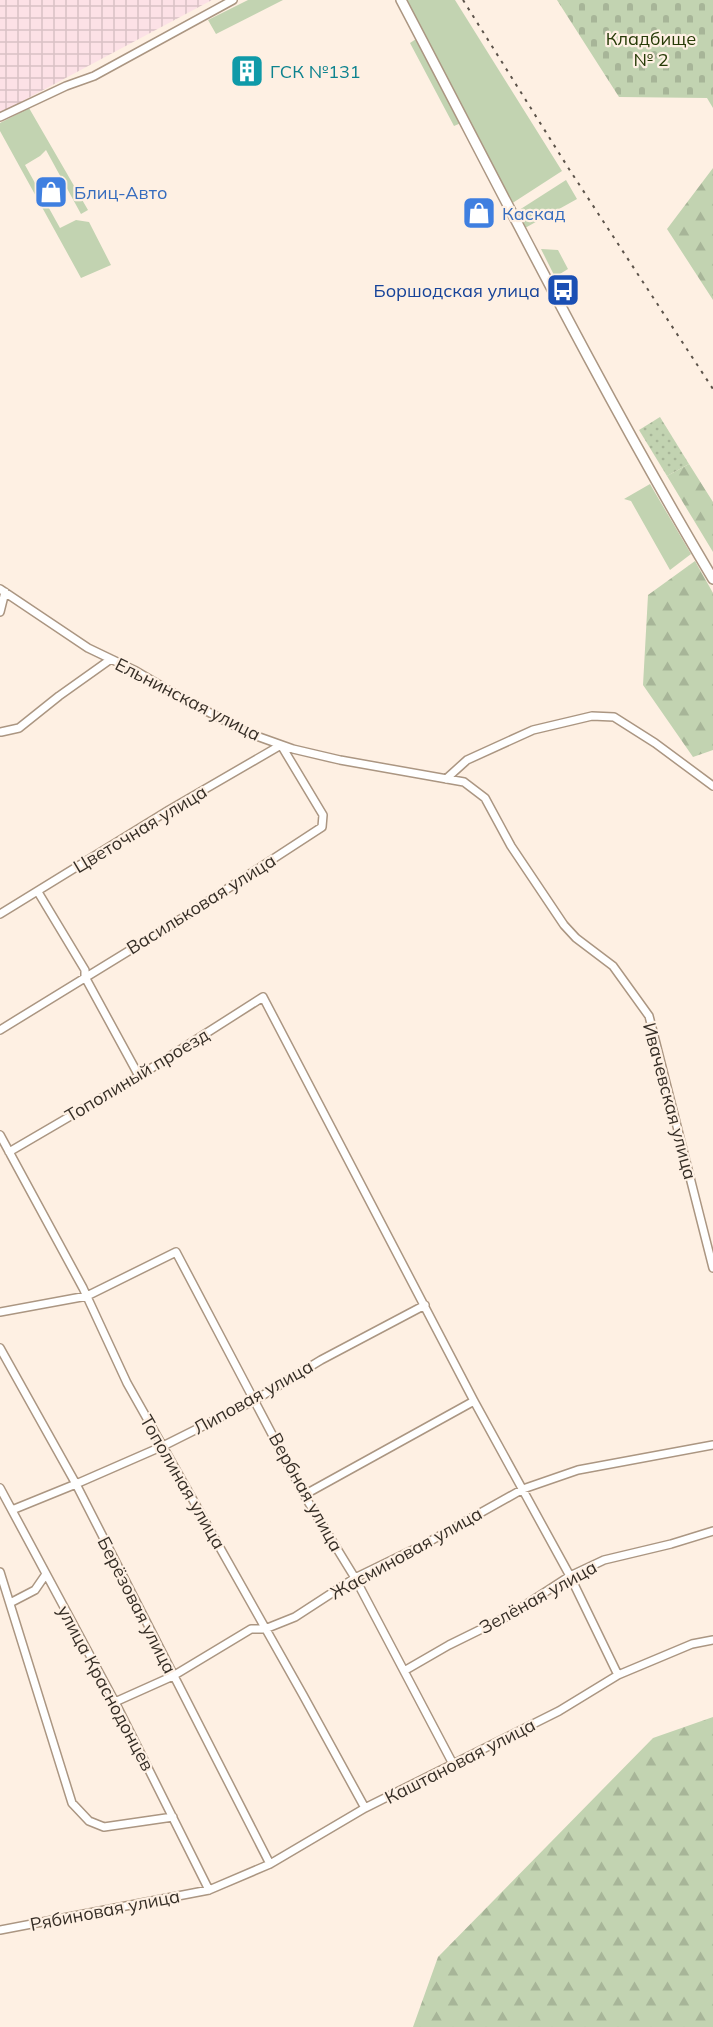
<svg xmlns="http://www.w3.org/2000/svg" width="713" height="2027" font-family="Mulish,sans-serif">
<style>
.industrial{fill:url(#industrial-grid)}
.grass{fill:#c2d3b1}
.forest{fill:url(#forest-firs)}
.cemetery{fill:url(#cemetery-stones)}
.park{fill:url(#park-dots)}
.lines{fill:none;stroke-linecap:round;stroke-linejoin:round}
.street-casing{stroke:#ab9682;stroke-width:10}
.secondary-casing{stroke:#ab9682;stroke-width:12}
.street{stroke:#fff;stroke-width:7}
.secondary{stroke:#fff;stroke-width:9}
.rail{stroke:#5c534a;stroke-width:2;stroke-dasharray:3 6;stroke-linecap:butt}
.labels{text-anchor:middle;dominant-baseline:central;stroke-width:4.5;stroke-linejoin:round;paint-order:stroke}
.park-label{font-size:18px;fill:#273b07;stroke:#fef0e3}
.culture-label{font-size:18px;fill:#0d838f;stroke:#fef0e3;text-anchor:start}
.shop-label{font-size:18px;fill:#366cbe;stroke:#fef0e3;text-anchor:start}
.transit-label{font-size:18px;fill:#164399;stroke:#fef0e3;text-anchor:end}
.street-label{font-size:18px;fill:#362e26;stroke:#fef0e3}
</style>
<defs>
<pattern id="industrial-grid" width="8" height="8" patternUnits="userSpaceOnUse" patternTransform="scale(1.5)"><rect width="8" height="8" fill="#fce1e6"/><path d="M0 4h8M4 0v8" fill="none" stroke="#d9c1c5"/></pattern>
<pattern id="forest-firs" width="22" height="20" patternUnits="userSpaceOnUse" patternTransform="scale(1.5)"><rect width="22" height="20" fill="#c2d3b1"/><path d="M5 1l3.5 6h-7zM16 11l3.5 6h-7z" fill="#a7b598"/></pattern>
<pattern id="cemetery-stones" width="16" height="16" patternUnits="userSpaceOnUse" patternTransform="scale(1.5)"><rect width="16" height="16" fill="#c2d3b1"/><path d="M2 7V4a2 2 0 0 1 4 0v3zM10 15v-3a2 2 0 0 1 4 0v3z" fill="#a7b598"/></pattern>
<pattern id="park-dots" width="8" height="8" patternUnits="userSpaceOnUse" patternTransform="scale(1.5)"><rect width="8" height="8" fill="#c2d3b1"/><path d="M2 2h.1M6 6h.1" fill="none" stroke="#a7b598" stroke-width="1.8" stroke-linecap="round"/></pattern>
</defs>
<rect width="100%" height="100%" fill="#fef0e3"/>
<path class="industrial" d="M0,0H212L0,113Z"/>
<path class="grass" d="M248,0H283L216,34L208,20Z
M405,0H455L562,171L511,204Z
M416,39L461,123L454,126L410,43Z
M29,108L88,210L81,214L46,150L40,156L25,165L60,228L76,220L89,222L111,265L81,278L0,131V123Z
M566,180L577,199L525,228L516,212Z
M541,249L558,250L568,269L555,277Z
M650,484L691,554L670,570L631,501L624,499Z"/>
<path class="forest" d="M713,168V300L667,229Z
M689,464L713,502V552L667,476Z
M695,561L713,593V750L693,757L643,685L648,595Z
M713,1717V2027H413L438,1957L653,1738Z"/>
<path class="cemetery" d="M557,0H713V108L707,98L619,97Z"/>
<path class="park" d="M660,417L689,464L667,476L639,430Z"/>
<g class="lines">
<g class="street-casing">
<path id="street" d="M0,117L66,86L94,76L233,0
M0,589L88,648L136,671L180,697L248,733L293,749L340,760L464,782L485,798L511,846L564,925L576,938L613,966L649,1016L713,1268
M0,612L5,592
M1,732L19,728L59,696L111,659
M446,779L467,760L533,730L592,716L614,717L655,743L713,786
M38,892L85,970V977L139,1076
M0,914L169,810L281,745L323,815L322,827L184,917L0,1030
M0,1135L83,1288L127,1383L303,1695L365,1808
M9,1152L139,1076L263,997L474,1401L570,1576L618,1675
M0,1312L87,1296L176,1252L304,1495L355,1578L453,1764
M0,1348L76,1484L270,1864
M0,1488L115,1702L209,1890
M304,1495L474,1401
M12,1510L76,1484L163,1446L255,1400L321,1360L425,1305
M0,1572L72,1803L89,1821L104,1827L173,1817
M10,1603L35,1590L46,1574
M404,1671L449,1645L510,1615L570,1576L604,1560L671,1544L713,1531
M115,1702L173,1676L251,1629H265L295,1617L355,1578L425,1544L523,1489L578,1470L713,1445
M0,1930L209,1890L270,1864L365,1808L559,1711L618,1675L692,1644L713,1640"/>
</g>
<g class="secondary-casing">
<path id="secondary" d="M401,0C503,194 601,391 713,579"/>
</g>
<use href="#street" class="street"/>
<use href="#secondary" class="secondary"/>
<path class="rail" d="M463,0L569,169L713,389"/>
</g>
<defs>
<g id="building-square" transform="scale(1.725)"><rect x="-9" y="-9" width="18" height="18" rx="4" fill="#0f9aa8" stroke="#fef0e3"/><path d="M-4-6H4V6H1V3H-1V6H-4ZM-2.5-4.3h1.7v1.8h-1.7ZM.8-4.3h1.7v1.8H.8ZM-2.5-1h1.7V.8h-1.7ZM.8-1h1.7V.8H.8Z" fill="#fff"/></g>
<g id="shop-square" transform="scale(1.725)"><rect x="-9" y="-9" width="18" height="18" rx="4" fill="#3f7fe0" stroke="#fef0e3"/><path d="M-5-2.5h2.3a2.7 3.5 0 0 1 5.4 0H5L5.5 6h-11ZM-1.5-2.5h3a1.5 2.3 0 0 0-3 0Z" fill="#fff"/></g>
<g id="bus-square" transform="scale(1.725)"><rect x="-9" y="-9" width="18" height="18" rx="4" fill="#1a4fb4" stroke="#fef0e3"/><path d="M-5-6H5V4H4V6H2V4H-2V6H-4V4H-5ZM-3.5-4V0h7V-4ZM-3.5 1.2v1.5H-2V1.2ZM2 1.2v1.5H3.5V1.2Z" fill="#fff"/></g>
</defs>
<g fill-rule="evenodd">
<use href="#building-square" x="247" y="71"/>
<use href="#shop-square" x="51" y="192"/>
<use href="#shop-square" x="479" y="213"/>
<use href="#bus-square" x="563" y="290"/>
</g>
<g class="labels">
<g class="park-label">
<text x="651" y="38">Кладбище<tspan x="651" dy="21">№ 2</tspan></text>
</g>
<g class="culture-label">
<text x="270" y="71">ГСК №131</text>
</g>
<g class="shop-label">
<text x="74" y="192">Блиц-Авто</text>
<text x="502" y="213">Каскад</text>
</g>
<g class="transit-label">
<text x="540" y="290">Боршодская улица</text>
</g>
<g class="street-label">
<text transform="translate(188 699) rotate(27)">Ельнинская улица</text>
<text transform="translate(140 829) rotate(-31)">Цветочная улица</text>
<text transform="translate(201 904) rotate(-32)">Васильковая улица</text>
<text transform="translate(137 1075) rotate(-31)">Тополиный проезд</text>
<text transform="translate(670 1101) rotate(75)">Ивачевская улица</text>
<text transform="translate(253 1397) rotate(-29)">Липовая улица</text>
<text transform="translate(183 1482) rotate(60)">Тополиная улица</text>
<text transform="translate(306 1492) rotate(61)">Вербная улица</text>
<text transform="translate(406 1553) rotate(-29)">Жасминовая улица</text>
<text transform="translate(538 1597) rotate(-29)">Зелёная улица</text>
<text transform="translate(137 1605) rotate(63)">Берёзовая улица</text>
<text transform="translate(106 1688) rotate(62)">улица Краснодонцев</text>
<text transform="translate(460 1761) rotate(-27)">Каштановая улица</text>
<text transform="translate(105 1910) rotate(-11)">Рябиновая улица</text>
</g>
</g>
</svg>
